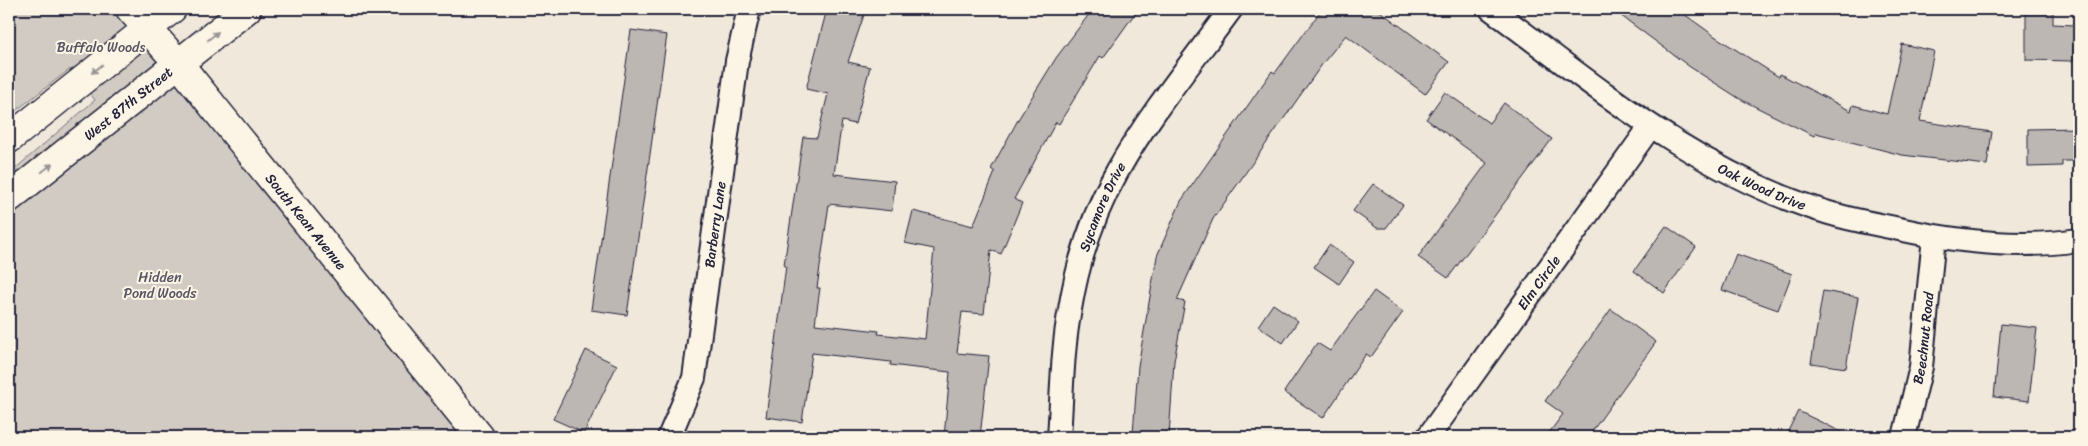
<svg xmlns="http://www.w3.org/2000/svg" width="2088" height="446" font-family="Sriracha,sans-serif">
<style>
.green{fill:#d1cbc3;stroke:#7a767f}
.building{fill:#bcb7b3;stroke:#22223b}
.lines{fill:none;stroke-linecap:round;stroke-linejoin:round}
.minor-casing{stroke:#22223b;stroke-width:26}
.tertiary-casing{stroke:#22223b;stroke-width:31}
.secondary-casing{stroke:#22223b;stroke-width:31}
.minor{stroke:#fcf5e5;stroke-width:22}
.tertiary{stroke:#fcf5e5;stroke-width:28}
.secondary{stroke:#fcf5e5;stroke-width:28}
.oneway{fill:#9a9698}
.labels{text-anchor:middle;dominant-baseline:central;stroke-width:4;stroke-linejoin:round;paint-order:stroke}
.park-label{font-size:14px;fill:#575564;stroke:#fcf5e5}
.street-label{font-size:14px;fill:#22223b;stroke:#fcf5e5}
</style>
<rect width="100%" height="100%" fill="#efe8db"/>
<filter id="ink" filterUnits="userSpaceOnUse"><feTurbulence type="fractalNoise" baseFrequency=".02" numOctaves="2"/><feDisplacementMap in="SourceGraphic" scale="10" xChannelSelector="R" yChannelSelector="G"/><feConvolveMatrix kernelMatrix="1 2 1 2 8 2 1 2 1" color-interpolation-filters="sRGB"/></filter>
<g filter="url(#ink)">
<path class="green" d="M9,9H116L157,51L476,437H9V174L95,100L70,69L9,116Z"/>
<path class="building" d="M827,9H866L848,62L870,67L855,124L842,121L834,174L895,181L892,211L829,204L817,288H820L815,324L879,331L878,334L925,339L934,249L905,243L913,211L973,226L995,172L991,169L1019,118L1056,58L1093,9H1138L1103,58L1100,56L1059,124L1056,122L1014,199L1022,203L1001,254L991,250L984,314L962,312L957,353L989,356L980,437H944L950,372L890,365L891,362L812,353L802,422L766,417L786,266L784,265L803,137L817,138L828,94L806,89Z
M1322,9H1377L1449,62L1425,94L1346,35L1323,63L1213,219L1177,300L1185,302L1174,361L1169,437L1133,434L1138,366L1157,256L1181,201L1272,71L1275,73Z
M1612,9H1677L1716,37L1779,77L1780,74L1851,111L1853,105L1887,114L1902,44L1934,51L1920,121L1992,132L1987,165L1902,155L1816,133L1814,136L1740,99L1690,67Z
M2026,9H2053V24L2074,25L2073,61L2026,60Z
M631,30L667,35L627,315L591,310Z
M1445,92L1489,123L1504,103L1552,139L1448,278L1418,257L1487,163L1426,119Z
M2079,128V161H2062V166L2028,167V129Z
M1373,184L1403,205L1386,228H1377L1353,211Z
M1666,226L1696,247L1664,293L1634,271Z
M1329,245L1354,262L1339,284L1314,267Z
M1736,254L1792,274L1778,310L1722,290Z
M1374,291L1403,312L1371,357L1366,354L1323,418L1284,392L1317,343L1330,351Z
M1823,291L1858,297L1846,368L1811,363Z
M1273,304L1298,321L1283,343L1258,326Z
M1611,309L1656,342L1588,437H1546L1563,414L1545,401Z
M2001,324L2037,328L2029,401L1994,397Z
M586,350L617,365L584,433L553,419Z
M1798,411L1852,437H1785Z"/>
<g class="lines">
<g class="minor-casing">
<g id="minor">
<path id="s1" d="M1491,9C1597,87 1700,175 1829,213C1852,220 1876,224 1899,229C1958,242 2019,249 2079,240"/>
<path id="s2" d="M669,437L694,378L737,61L749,9"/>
<path id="s3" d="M1059,437C1062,395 1062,350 1070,309C1078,261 1094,212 1118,170C1150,113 1193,61 1231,9"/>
<path id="s4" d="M1428,437L1650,127"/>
<path id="s5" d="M1904,437L1921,367L1934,237"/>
</g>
</g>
<g class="tertiary-casing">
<g id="tertiary">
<path id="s6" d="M130,9L179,64L480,437"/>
</g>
</g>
<g class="secondary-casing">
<g id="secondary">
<path d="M9,139L172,9"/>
<path id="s7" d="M9,198L247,9"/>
</g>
</g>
<use href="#minor" class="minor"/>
<use href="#tertiary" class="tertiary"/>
<use href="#secondary" class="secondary"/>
</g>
<defs><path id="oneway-solid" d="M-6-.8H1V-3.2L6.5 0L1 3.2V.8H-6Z" transform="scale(1.25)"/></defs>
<g class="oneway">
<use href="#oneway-solid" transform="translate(213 36) rotate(-39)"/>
<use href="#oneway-solid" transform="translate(97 69) rotate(142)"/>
<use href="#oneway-solid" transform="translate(47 168) rotate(-38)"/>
</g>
</g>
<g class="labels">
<g class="park-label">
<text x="101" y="47">Buffalo Woods</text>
<text x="160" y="277">Hidden<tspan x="160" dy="16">Pond Woods</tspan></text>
</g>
<g class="street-label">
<text stroke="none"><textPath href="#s7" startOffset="152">West 87th Street</textPath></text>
<text stroke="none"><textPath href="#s1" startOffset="325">Oak Wood Drive</textPath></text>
<text stroke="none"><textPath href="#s3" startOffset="236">Sycamore Drive</textPath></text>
<text stroke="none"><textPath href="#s6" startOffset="276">South Kean Avenue</textPath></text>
<text stroke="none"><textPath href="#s2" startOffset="219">Barberry Lane</textPath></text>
<text stroke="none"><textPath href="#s4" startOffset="190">Elm Circle</textPath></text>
<text stroke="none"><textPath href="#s5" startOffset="101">Beechnut Road</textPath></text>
</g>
</g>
<rect width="2088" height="446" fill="none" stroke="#fcf5e5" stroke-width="30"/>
<rect x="15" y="15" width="2058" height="416" fill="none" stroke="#22223b" stroke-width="2" filter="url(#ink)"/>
</svg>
